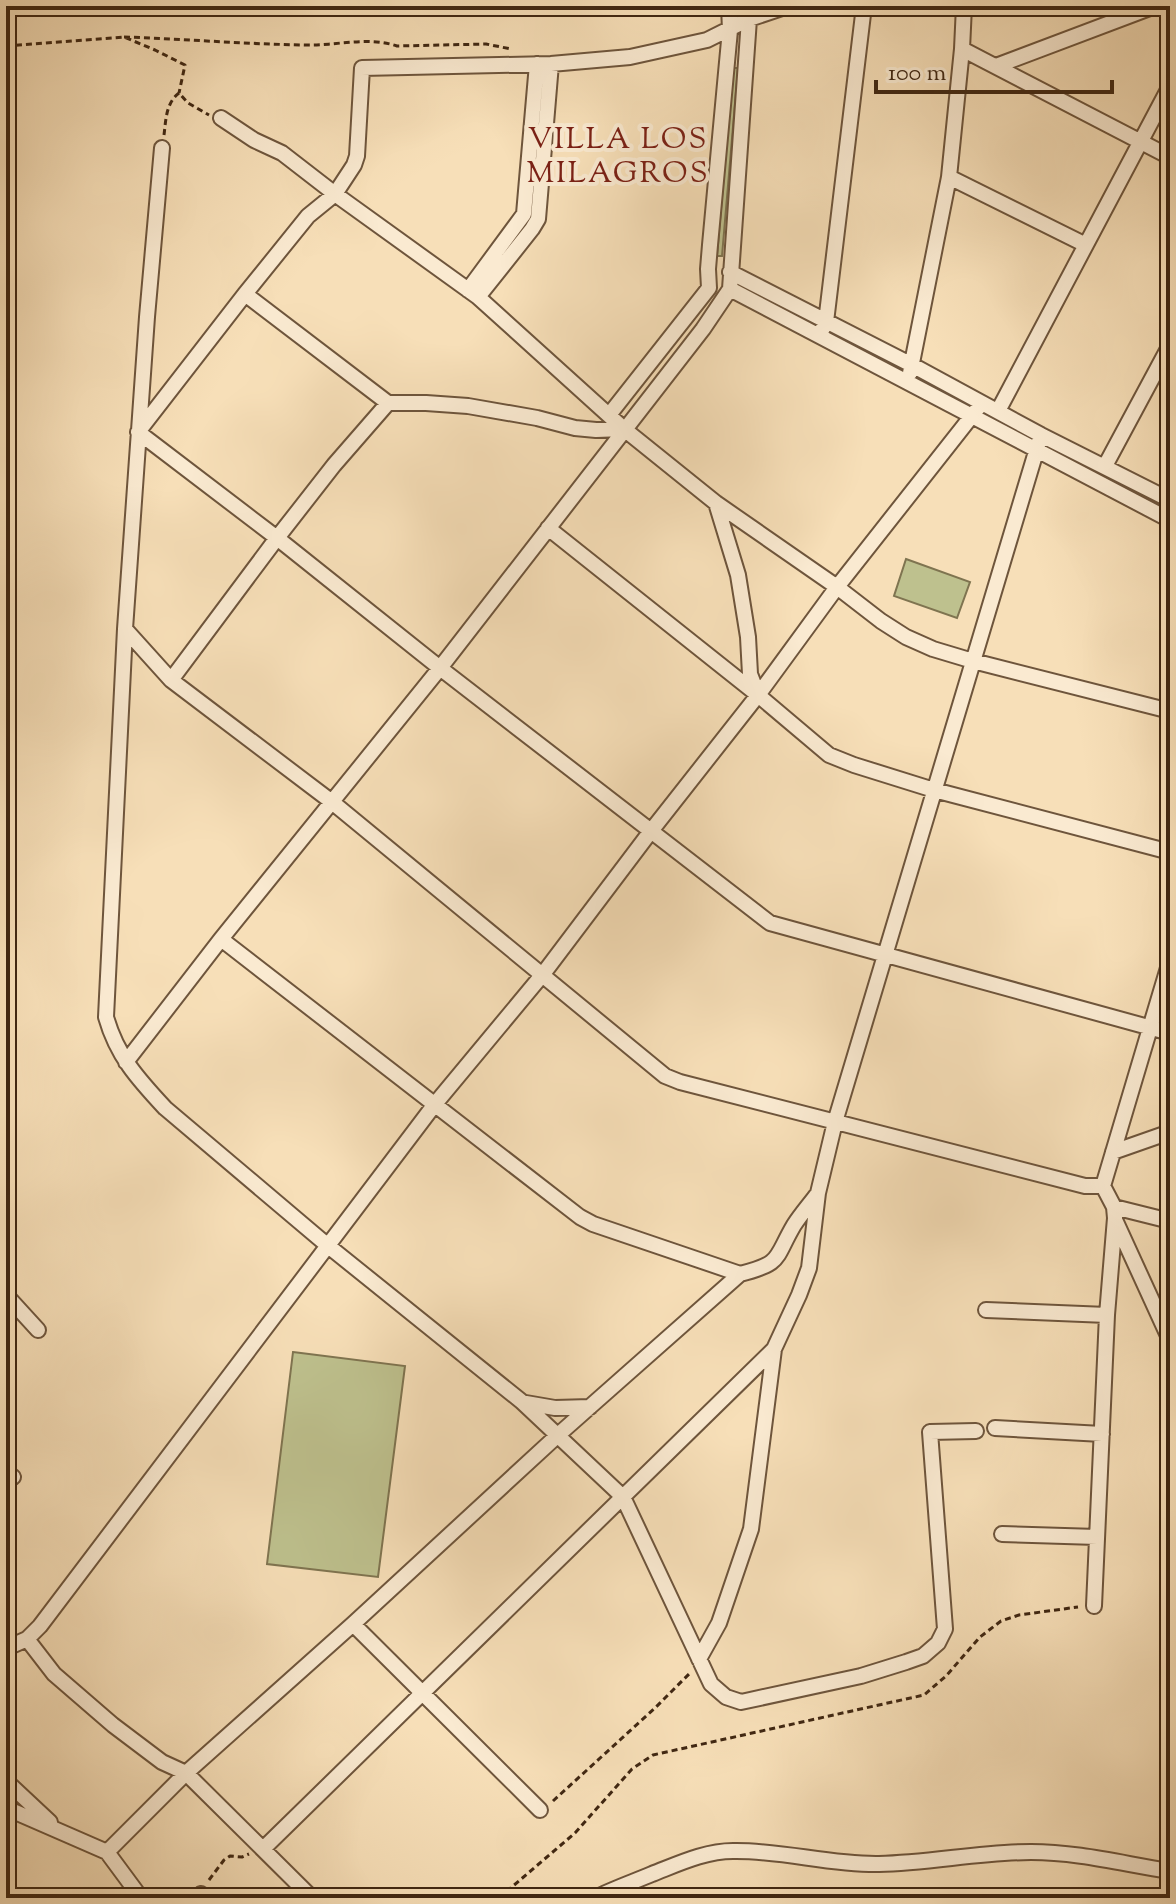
<svg xmlns="http://www.w3.org/2000/svg" width="1176" height="1904" font-family="'Sorts Mill Goudy',serif">
<style>
.green{fill:#bec18e;stroke:#7f7450;stroke-width:2}
.lines{fill:none;stroke-linecap:round;stroke-linejoin:round}
.minor-casing{stroke:#6e553c;stroke-width:18}
.path{stroke:#402712;stroke-width:3;stroke-dasharray:6 4;stroke-linecap:butt}
.minor{stroke:#faead1;stroke-width:14}
.labels{text-anchor:middle;dominant-baseline:central;stroke-width:8;stroke-linejoin:round;paint-order:stroke}
.neighbourhood-label{font-size:30px;letter-spacing:2px;fill:#7a1f14;stroke:#faead1}
</style>
<rect width="100%" height="100%" fill="#f7dfb8"/>
<filter id="stains"><feTurbulence type="fractalNoise" baseFrequency=".0025" numOctaves="4"/><feColorMatrix values="0 0 0 0 .2 0 0 0 0 .09 0 0 0 0 .02 0 0 0 .5 -.17"/></filter>
<radialGradient id="worn" r=".72"><stop offset=".6" stop-color="#630" stop-opacity="0"/><stop offset="1" stop-color="#630" stop-opacity=".3"/></radialGradient>
<path class="green" d="M733,68H738L722,256H717Z
M906,559L970,582L957,618L894,596Z
M293,1352L405,1366L378,1577L267,1564Z"/>
<g class="lines">
<g class="minor-casing">
<path id="minor" d="M788,6L749,19L707,40L630,57L551,64L362,68L357,156L354,165L335,194L308,216L245,294L138,432L277,538L440,668L770,923L1170,1033
M962,49L1170,157
M996,66L1155,6
M221,118L254,140L282,153L335,194L478,297L624,429L716,503L837,587L881,621L906,637L933,649L973,661L1170,711
M162,148L147,317L125,629L106,1017C117,1056 138,1079 165,1108L327,1245L521,1401L623,1497L711,1684L726,1697L741,1702L861,1676L906,1662L923,1656L938,1643L945,1629L930,1432L976,1431
M949,177L1086,245
M730,272L912,365L1041,435L1170,500
M730,289C877,365 1023,444 1170,520
M468,290L524,214L537,64
M245,294L388,403H426L468,406L537,418L575,428L596,430L624,429
M478,297L532,229L538,219L551,64
M822,330L826,322L864,6
M910,373L949,177L962,49L964,6
M998,411L1170,86
M609,415L709,288L708,269L710,245L730,30L729,6
M1105,466L1170,345
M716,503L738,575L748,637L750,674L758,695
M548,528L758,695L829,755L854,765L934,790L1170,852
M125,629L171,680L332,802L665,1076L680,1082L1085,1186H1103
M171,680L277,538L334,465L388,403
M221,939L580,1217L593,1224L740,1274
M126,1062L221,939L440,668L703,329L730,289L749,19L747,6
M1113,1152L1170,1132
M1114,1207L1170,1221
M1116,1222L1170,1340
M6,1295L38,1330
M986,1310L1107,1315
M526,1403L555,1408L590,1407
M995,1428L1102,1434
M6,1472L13,1477
M1002,1534L1097,1537
M1094,1606L1107,1315L1115,1218L1114,1207L1103,1186L1170,961
M353,1624L540,1810
M27,1639L54,1674L113,1725L162,1762L186,1773L312,1898
M6,1651L9,1647L27,1639L40,1626L435,1104L543,974L651,831L758,695L837,587L982,403
M699,1659L719,1623L751,1529L774,1349L799,1295L809,1268L818,1193L835,1122L1041,435
M6,1781L50,1822
M6,1808L107,1852L141,1898
M264,1848L774,1349
M107,1852L186,1773L353,1624L558,1435L740,1274C783,1263 774,1259 794,1225C801,1214 810,1204 818,1193
M201,1894L206,1898
M595,1898C613,1889 633,1882 652,1874C678,1864 705,1851 733,1851C782,1850 830,1865 879,1864C930,1863 980,1852 1031,1852C1078,1852 1124,1864 1170,1871"/>
</g>
<path class="path" d="M124,37C184,39 244,44 305,45C336,46 367,36 397,46L486,44L511,49
M6,46L124,37L155,50L185,65L179,93
M164,135C166,119 166,103 179,93L188,103L209,115
M553,1801L656,1707L690,1673
M209,1880L224,1860L230,1856L242,1857L249,1854
M499,1898L575,1833L632,1769L653,1755L924,1695L946,1676L980,1637L1001,1621L1019,1615L1078,1607"/>
<use href="#minor" class="minor"/>
</g>
<g class="labels">
<g class="neighbourhood-label">
<text x="618" y="140">VILLA LOS<tspan x="618" dy="34">MILAGROS</tspan></text>
</g>
</g>
<rect width="1176" height="1904" fill="none" stroke="#f7dfb8" stroke-width="32"/>
<rect x="8" y="8" width="1160" height="1888" fill="none" stroke="#402712" stroke-width="4"/>
<rect x="16" y="16" width="1144" height="1872" fill="none" stroke="#402712" stroke-width="2"/>
<path d="M876 80v12h236v-12" fill="none" stroke="#402712" stroke-width="4"/>
<text x="888" y="80" font-size="24" fill="#402712" stroke="#faead1" stroke-width="6" paint-order="stroke">100 m</text>
<rect width="100%" height="100%" filter="url(#stains)"/>
<rect width="100%" height="100%" fill="url(#worn)"/>
</svg>
